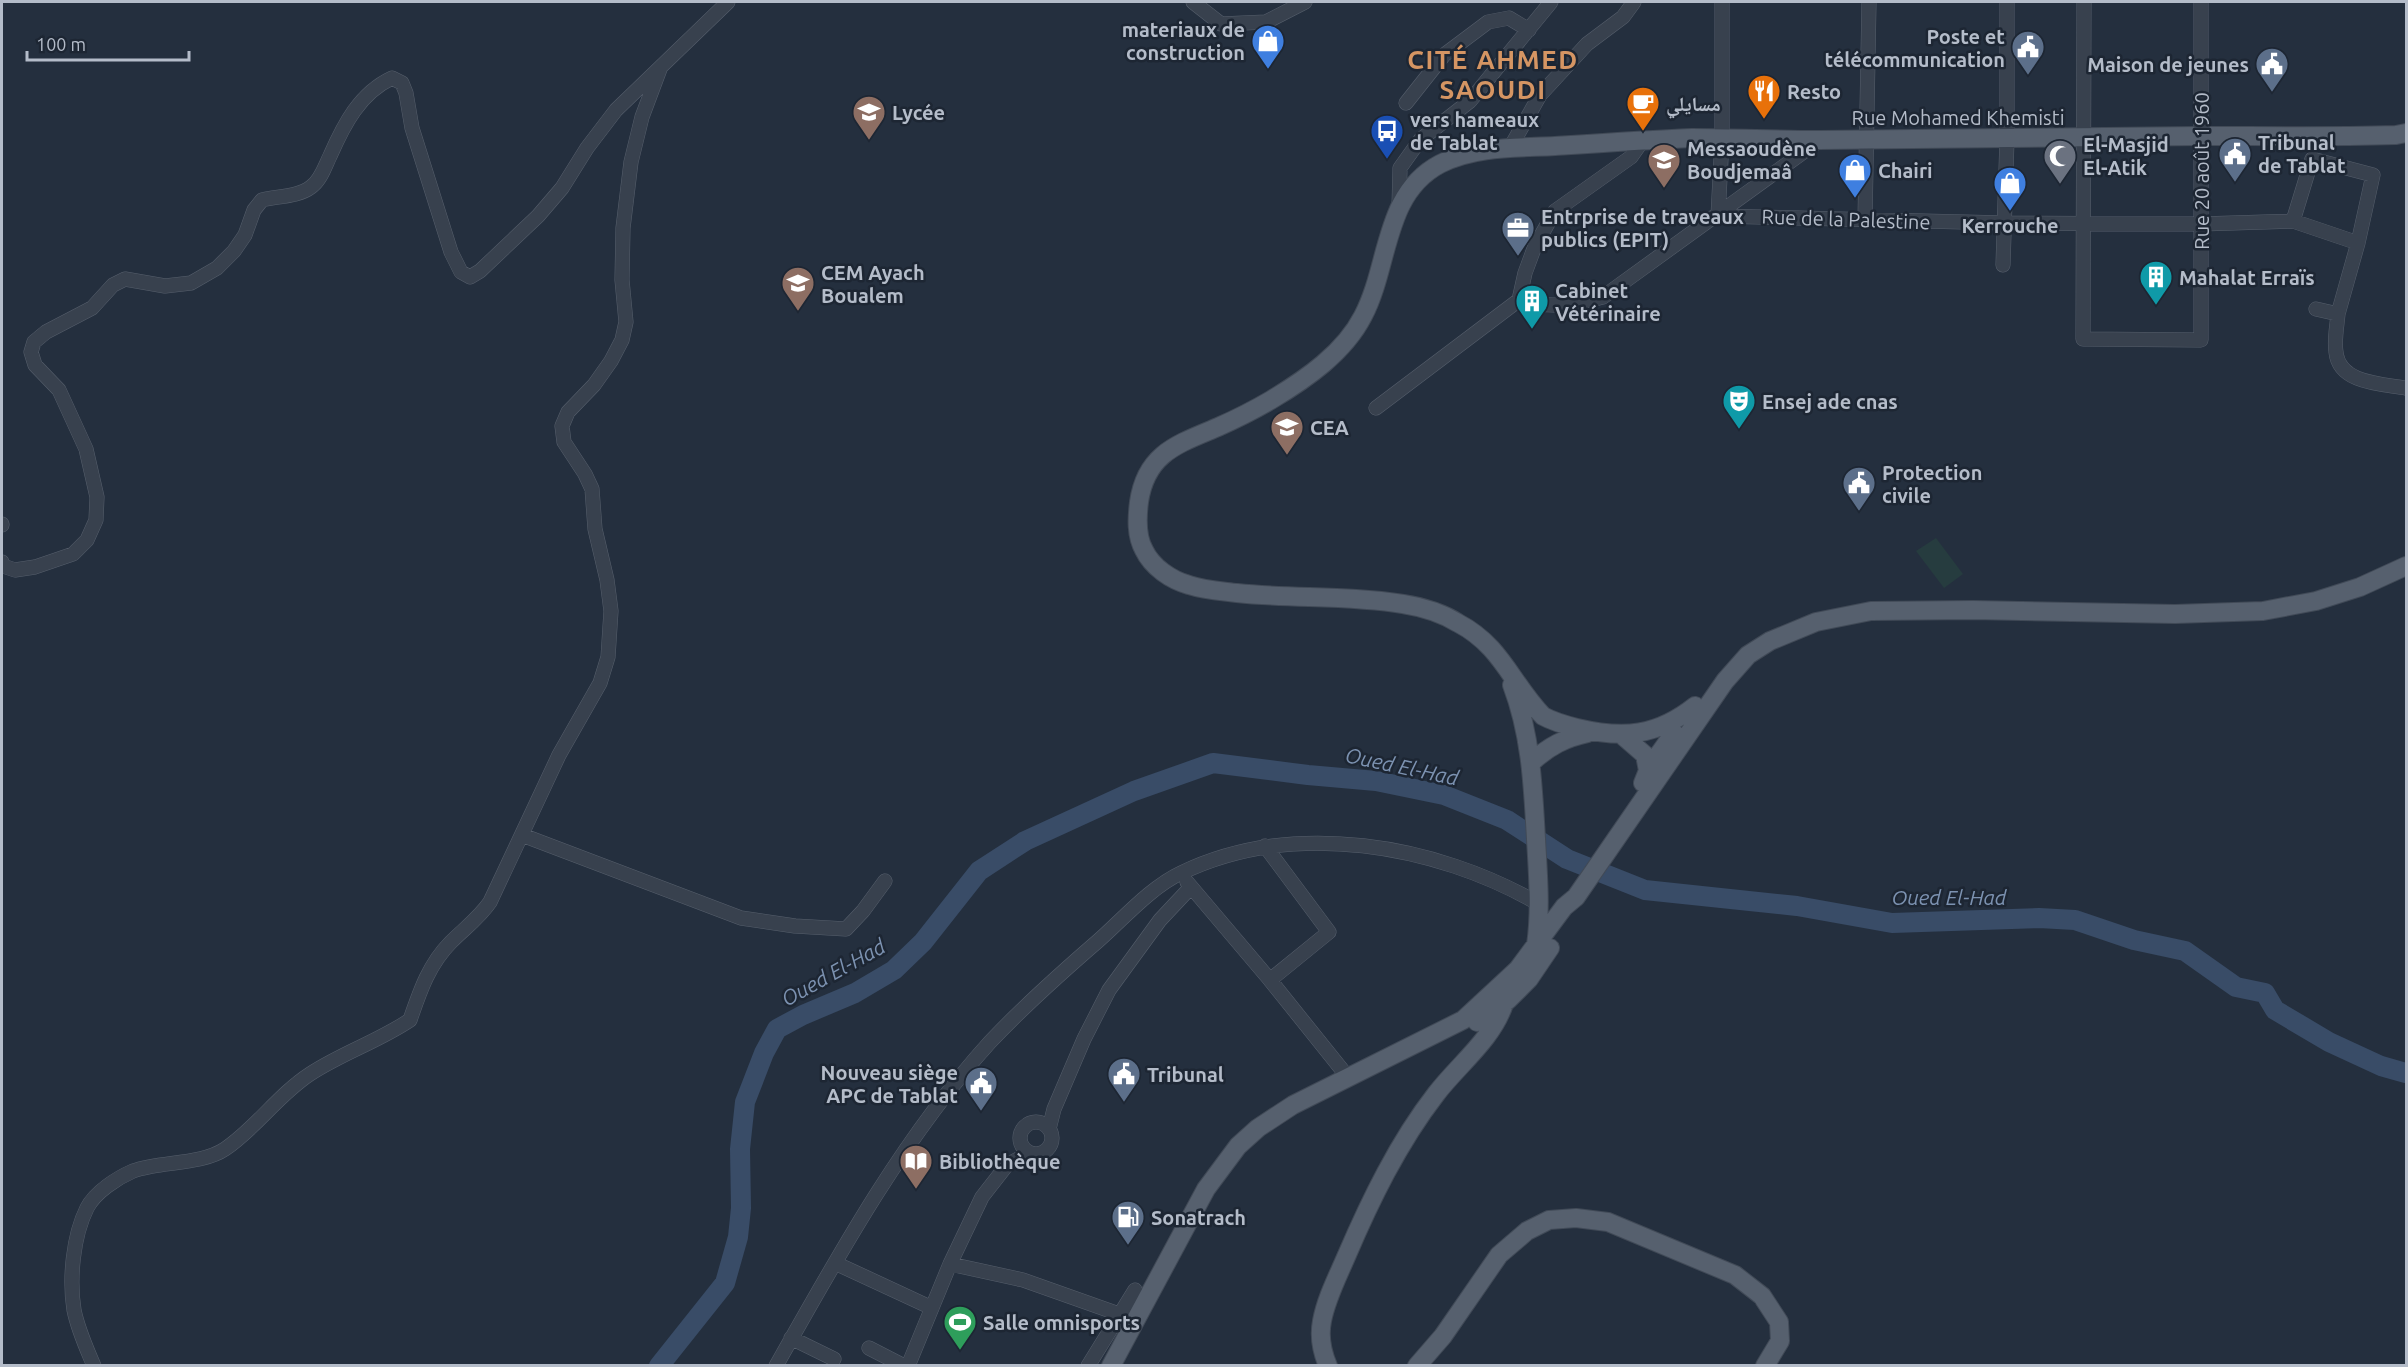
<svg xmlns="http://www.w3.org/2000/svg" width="2408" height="1367" font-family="Ubuntu,'Noto Naskh Arabic',sans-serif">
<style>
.green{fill:#263c3f}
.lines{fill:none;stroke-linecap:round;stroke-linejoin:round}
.river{stroke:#394c67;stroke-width:20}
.minor-casing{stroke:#565f6c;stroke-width:15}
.major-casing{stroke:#414a57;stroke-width:20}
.minor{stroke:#38414e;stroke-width:14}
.major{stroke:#56606e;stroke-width:18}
.labels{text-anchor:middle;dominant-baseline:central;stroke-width:5;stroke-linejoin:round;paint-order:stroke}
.poi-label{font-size:20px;font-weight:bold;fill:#b4bcc9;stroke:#1d2633;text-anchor:start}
.street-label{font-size:20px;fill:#b4bcc9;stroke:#1d2633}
.water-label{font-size:21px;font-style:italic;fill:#7c92b1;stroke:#1d2633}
.district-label{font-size:26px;font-weight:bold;letter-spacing:1.5px;fill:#d59563;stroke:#1d2633}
</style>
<rect width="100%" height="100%" fill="#242f3e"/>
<path class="green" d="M1936,538L1963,574L1944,588L1916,551Z"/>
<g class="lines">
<path class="river" d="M659,1366L725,1283L738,1237L741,1208L740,1149L745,1102L764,1053L777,1029L803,1015L855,993L894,970L923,942L979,871L1025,841L1134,791L1213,763L1308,775L1376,781L1444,795L1507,820L1567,859L1645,890L1797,906L1892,923L2039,918L2075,920L2134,940L2185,951L2236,987L2265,993L2275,1010L2329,1042L2381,1066L2406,1073"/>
<g class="minor-casing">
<path id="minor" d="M1193,2L1221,24L1266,22L1305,2
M2084,2L2083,339L2201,340V2
M1406,103L1444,55L1488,22L1509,18L1529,30
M1510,148L1540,95L1587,44L1623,17L1634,2
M1399,207L1400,168L1420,140L1470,101L1551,2
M1718,216L2005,223L2201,224L2293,221L2358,243L2338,314L2316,309
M1718,216L1722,139V2
M1865,220L1869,2
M2293,221L2312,159L2373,175L2358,243
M2003,265L2007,139V2
M1519,300C1550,309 1572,305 1603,297L1820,140
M2338,314C2337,326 2334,340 2336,352C2339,384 2383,384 2406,388
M1376,408L1519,300L1525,273L1535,246L1555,211L1631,157L1643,140
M2,524V525
M2,562L3,566L15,570L35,567L73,554L87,540L96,520L97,497L86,449L59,390L35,365L31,352L34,342L46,332L92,308L113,285L125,279L165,286L191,283L217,268L234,251L245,235L254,210L262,200C277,196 298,197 311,187C321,180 325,166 330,156C344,124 360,93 392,78L402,83L406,93L412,128L451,252L461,272L470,277L480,271L538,216L562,188L587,148L616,110L728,2
M522,835L741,918L795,926L846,929L863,911L885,881
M1265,846L1329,932L1270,980
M1187,882L1270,980L1347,1076
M1020 1138a16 16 0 1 1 32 0a16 16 0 1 1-32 0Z
M1049,1129L1054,1109L1084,1039L1109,990L1160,920L1191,887
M835,1263L932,1308
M950,1264L1023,1280L1136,1320
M791,1338L834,1359
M869,1348L904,1366
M94,1366C86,1347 78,1330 74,1310C69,1279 73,1236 87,1208C95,1192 117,1178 133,1171C161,1161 201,1165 225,1149C256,1128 278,1095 310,1074C342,1053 379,1041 410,1020C420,991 429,964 451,942C465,928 479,918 490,902L559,755L600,683L608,657L611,611L607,580L595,529L592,489L585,474L564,442L562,426L568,412L594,385L611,361L622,340L626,322L622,280L623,228L631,162L642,117L660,69
M776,1366C839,1254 903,1138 990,1042C1024,1006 1061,973 1098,941C1123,919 1151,887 1181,873C1293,819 1435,844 1539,904
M908,1366L950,1264L982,1197L1007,1165L1029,1153
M1088,1366L1135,1290"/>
</g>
<g class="major-casing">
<path id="major" d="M1512,685C1531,735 1533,786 1536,839C1538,875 1541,910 1536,945
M1695,706C1657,736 1624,739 1577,728C1565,725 1554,722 1543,716C1511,683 1502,646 1458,623C1442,613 1422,607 1403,604C1348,595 1292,599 1237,593C1221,591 1204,590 1189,585C1171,580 1152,567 1144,550C1136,536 1137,518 1139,502C1146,453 1178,444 1218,427C1236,419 1254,410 1271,400C1306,379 1344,353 1363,316C1390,265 1383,194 1440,164C1474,146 1518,148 1555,146C1601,143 1646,140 1692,138C1734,138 1777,140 1819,140C1946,139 2073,137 2200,136C2265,136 2330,137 2396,135L2406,133
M1622,735L1645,755L1649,776
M1532,762C1549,746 1565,738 1588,733
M1643,783L1649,768L1674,733
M1477,1022L1508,1000L1529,979L1550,948
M1111,1366L1206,1189L1238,1146L1258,1128L1293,1105L1463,1020L1518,969L1564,907L1576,897L1725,681L1748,655L1770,641L1816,622L1871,611L1973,610L2175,614L2263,611L2316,601L2360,587L2406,566
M1328,1366C1322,1352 1319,1336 1322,1321C1326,1299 1337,1278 1346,1257C1370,1201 1398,1143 1436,1094C1458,1065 1492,1040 1504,1004
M1417,1366L1443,1336L1499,1255L1527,1231L1549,1220L1576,1218L1608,1222L1735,1275L1762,1296L1779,1322L1780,1341L1765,1366"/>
</g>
<use href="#minor" class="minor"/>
<use href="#major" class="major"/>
</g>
<defs>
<g id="shop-pin" transform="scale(1.725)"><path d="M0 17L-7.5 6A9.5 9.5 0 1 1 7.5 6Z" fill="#3f7fe0" stroke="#1d2633"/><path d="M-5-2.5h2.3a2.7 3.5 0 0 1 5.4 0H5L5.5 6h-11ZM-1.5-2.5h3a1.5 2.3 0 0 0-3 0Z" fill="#fff"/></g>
<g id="civic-pin" transform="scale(1.725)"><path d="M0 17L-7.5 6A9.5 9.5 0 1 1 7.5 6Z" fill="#5c6f8a" stroke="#1d2633"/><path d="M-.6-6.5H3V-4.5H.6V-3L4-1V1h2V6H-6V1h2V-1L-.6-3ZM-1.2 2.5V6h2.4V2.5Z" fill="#fff"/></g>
<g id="restaurant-pin" transform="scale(1.725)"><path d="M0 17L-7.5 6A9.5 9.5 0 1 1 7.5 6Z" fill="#e8710a" stroke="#1d2633"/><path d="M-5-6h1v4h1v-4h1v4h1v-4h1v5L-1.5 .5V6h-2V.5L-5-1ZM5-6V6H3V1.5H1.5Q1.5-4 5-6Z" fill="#fff"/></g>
<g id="cafe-pin" transform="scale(1.725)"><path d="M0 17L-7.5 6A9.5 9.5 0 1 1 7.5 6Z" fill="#e8710a" stroke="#1d2633"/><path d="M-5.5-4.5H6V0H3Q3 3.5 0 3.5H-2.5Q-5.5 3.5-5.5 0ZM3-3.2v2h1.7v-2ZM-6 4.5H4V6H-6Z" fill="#fff"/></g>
<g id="school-pin" transform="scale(1.725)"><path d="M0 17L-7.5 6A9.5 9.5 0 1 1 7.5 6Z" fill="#8d6e63" stroke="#1d2633"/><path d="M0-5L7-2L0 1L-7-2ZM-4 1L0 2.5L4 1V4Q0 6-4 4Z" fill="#fff"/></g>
<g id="bus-pin" transform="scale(1.725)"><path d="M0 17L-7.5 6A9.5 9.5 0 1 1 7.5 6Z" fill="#1a4fb4" stroke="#1d2633"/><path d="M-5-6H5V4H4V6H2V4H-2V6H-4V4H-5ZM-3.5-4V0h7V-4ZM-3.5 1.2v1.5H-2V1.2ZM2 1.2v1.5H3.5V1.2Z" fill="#fff"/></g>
<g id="mosque-pin" transform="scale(1.725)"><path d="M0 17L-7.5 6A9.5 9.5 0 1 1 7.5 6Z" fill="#6b7280" stroke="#1d2633"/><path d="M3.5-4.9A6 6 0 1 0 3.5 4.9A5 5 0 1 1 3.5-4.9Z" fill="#fff"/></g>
<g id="office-pin" transform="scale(1.725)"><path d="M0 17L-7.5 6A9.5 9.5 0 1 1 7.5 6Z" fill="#5c6f8a" stroke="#1d2633"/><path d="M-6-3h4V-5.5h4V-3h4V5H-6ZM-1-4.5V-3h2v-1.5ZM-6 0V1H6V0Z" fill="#fff"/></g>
<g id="building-pin" transform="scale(1.725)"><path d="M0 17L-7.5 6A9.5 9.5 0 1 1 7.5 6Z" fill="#0f9aa8" stroke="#1d2633"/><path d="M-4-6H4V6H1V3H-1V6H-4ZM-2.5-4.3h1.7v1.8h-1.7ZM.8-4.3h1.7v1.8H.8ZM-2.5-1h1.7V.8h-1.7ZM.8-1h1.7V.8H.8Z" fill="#fff"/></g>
<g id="theatre-pin" transform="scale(1.725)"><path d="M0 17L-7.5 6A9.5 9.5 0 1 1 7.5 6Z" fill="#0f9aa8" stroke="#1d2633"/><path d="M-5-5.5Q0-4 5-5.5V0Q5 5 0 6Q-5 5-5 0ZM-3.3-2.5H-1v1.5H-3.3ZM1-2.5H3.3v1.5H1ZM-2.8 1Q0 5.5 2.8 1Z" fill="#fff"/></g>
<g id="university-pin" transform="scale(1.725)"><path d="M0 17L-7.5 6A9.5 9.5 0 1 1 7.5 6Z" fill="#8d6e63" stroke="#1d2633"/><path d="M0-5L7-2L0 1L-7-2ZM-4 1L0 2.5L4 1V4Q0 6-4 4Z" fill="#fff"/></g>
<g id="library-pin" transform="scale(1.725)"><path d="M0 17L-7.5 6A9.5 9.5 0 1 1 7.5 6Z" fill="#8d6e63" stroke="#1d2633"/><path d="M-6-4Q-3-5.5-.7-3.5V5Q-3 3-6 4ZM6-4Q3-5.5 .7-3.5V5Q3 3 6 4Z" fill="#fff"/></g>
<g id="fuel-pin" transform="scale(1.725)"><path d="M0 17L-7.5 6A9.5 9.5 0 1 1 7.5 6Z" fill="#5c6f8a" stroke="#1d2633"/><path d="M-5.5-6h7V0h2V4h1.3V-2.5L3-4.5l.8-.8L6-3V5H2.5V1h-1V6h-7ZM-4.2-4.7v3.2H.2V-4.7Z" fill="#fff"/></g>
<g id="stadium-pin" transform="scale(1.725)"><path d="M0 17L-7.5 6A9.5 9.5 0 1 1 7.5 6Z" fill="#2e9e5b" stroke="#1d2633"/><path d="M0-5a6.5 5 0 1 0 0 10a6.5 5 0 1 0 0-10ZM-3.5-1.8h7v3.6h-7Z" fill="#fff"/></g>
</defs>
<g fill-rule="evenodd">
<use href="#shop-pin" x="1268" y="41"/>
<use href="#civic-pin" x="2028" y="47"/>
<use href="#civic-pin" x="2272" y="64"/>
<use href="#restaurant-pin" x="1764" y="91"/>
<use href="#cafe-pin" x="1643" y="103"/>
<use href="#school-pin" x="869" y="112"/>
<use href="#bus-pin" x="1387" y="131"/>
<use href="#civic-pin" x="2235" y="154"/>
<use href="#mosque-pin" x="2060" y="156"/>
<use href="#school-pin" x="1664" y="160"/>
<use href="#shop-pin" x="1855" y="170"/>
<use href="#shop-pin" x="2010" y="183"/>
<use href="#office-pin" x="1518" y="228"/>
<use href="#building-pin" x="2156" y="277"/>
<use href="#school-pin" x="798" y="283"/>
<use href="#building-pin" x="1532" y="301"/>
<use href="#theatre-pin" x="1739" y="401"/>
<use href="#university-pin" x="1287" y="427"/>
<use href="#civic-pin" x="1859" y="483"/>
<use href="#civic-pin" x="1124" y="1074"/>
<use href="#civic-pin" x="981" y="1083"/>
<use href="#library-pin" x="916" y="1161"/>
<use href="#fuel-pin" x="1128" y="1217"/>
<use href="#stadium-pin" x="960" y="1322"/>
</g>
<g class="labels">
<g class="poi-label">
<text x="1245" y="29" text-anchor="end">materiaux de<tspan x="1245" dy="23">construction</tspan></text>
<text x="2005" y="36" text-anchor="end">Poste et<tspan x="2005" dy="23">télécommunication</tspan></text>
<text x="2249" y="64" text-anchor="end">Maison de jeunes</text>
<text x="1787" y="91">Resto</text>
<text x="1666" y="103">مسايلي</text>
<text x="892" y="112">Lycée</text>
<text x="1410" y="119">vers hameaux<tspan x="1410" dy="23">de Tablat</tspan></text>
<text x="2258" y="142">Tribunal<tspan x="2258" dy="23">de Tablat</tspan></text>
<text x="2083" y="144">El-Masjid<tspan x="2083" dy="23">El-Atik</tspan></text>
<text x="1687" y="148">Messaoudène<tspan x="1687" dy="23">Boudjemaâ</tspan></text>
<text x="1878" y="170">Chairi</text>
<text x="1541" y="216">Entrprise de traveaux<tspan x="1541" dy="23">publics (EPIT)</tspan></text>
<text x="2010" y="225" text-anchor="middle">Kerrouche</text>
<text x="821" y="272">CEM Ayach<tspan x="821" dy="23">Boualem</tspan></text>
<text x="2179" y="277">Mahalat Erraïs</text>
<text x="1555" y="290">Cabinet<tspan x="1555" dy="23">Vétérinaire</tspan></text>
<text x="1762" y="401">Ensej ade cnas</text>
<text x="1310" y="427">CEA</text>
<text x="1882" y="472">Protection<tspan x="1882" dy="23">civile</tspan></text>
<text x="958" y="1072" text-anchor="end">Nouveau siège<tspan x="958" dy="23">APC de Tablat</tspan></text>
<text x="1147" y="1074">Tribunal</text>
<text x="939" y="1161">Bibliothèque</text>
<text x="1151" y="1217">Sonatrach</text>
<text x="983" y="1322">Salle omnisports</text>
</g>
<g class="street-label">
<text x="1958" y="117">Rue Mohamed Khemisti</text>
<text transform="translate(2201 171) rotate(-90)">Rue 20 août 1960</text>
<text transform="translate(1846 219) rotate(2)">Rue de la Palestine</text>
</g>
<g class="water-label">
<text transform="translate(1402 766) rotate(12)">Oued El-Had</text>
<text x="1949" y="897">Oued El-Had</text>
<text transform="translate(833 972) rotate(-29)">Oued El-Had</text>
</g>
<g class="district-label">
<text x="1493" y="59">CITÉ AHMED<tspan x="1493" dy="30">SAOUDI</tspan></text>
</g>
</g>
<rect width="2408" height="1367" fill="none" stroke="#b4bcc9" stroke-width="6"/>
<path d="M27 51v9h162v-9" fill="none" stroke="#b4bcc9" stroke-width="3"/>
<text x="36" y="51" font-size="18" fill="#b4bcc9" stroke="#1d2633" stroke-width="4.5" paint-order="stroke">100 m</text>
</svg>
